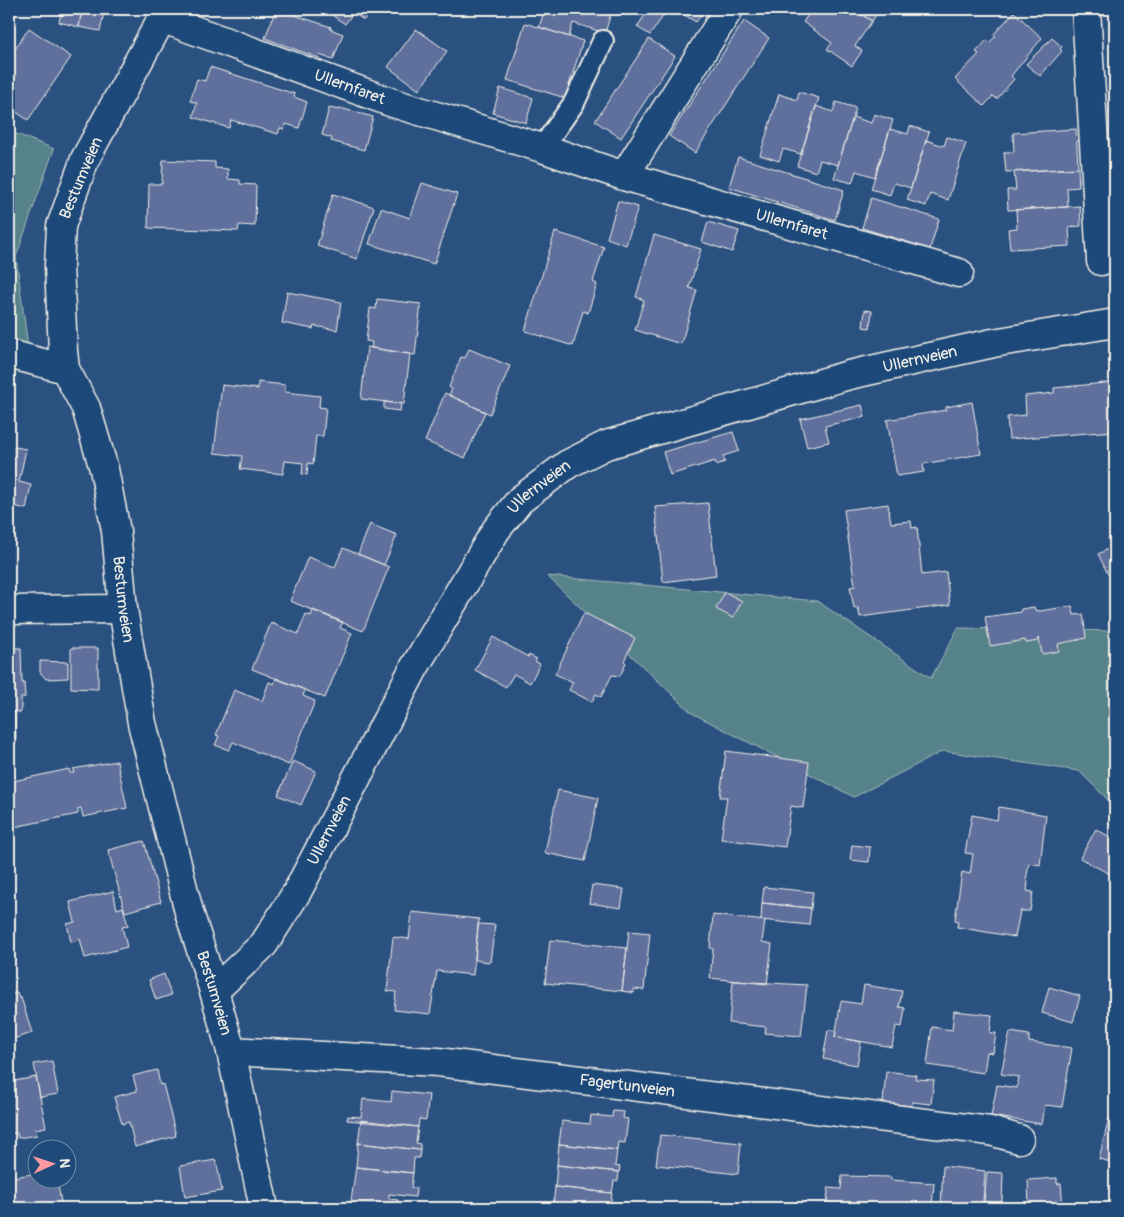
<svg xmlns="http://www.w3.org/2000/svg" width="1124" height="1217" font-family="Pangolin,sans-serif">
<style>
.green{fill:#56828a;stroke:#a5bab9}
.building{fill:#5f6f9d;stroke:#f4f1e8}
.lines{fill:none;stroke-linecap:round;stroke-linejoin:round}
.lane-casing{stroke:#f4f1e8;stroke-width:24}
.street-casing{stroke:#f4f1e8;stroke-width:31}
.secondary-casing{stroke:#f4f1e8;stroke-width:31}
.lane{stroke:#1f4a7a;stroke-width:20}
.street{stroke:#1f4a7a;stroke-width:28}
.secondary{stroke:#1f4a7a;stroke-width:28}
.labels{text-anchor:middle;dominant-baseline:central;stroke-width:4.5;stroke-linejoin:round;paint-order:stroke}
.street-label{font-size:16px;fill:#f4f1e8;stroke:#1f4a7a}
</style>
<rect width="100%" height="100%" fill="#2b5181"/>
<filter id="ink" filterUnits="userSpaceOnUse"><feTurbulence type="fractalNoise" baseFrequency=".02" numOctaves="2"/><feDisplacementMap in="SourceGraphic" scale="10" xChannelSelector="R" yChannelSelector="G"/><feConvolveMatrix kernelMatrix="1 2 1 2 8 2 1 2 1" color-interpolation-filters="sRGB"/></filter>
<g filter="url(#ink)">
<path class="green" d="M9,131L54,149L16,257L28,347L9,342Z
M547,576L817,601L931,678L958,628L1115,631V807L1079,771L943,751L854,797L692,713Z"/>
<path class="building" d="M62,9H82L79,27L59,22Z
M82,9H105L100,31L79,27Z
M276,9L331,27L330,29L343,34L333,60L320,55L319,58L265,38Z
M323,9H372L364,20L353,13L345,24Z
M545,9H612L605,33L573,23L569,37L539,27Z
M649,9H668L650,35L637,27Z
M675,9H705L696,22Z
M812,9H853L872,21L855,46L862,51L852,66L827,49L832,43L803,22Z
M853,9H880L872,21Z
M1014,12L1042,38L1011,76L1014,79L997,99L993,96L984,106L955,79L979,54L976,52L987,40L990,42L996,36L993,35Z
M744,21L769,38L695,153L669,136Z
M525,23L583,41L565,98L507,80Z
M29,28L71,57L28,120L9,107V58Z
M416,29L447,51L419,90L388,67Z
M1052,38L1062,47L1060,49L1062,51L1040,76L1026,64Z
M649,39L675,56L621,138L595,121Z
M210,67L295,94L294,97L307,102L299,128L286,124L284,129L280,128L278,134L231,120L229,128L193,117L197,103L190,101L197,79L205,81Z
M500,88L533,98L526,123L493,113Z
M799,92L819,98L801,154L783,149L779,161L760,155L779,94L797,100Z
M836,102L856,108L838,165L820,160L816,172L797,166L816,106L833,112Z
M329,108L339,110L340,108L373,117L364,150L331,141L332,138L322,135Z
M874,114L893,120L875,177L856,171L852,183L834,178L853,117L871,123Z
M910,126L929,132L911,188L894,183L890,195L871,189L890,129L908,134Z
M1076,129L1078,168L1006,172L1004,152H1014L1013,133Z
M947,137L966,143L948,200L930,194L926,206L907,200L926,140L944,146Z
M738,157L844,190L835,220L729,187Z
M163,160L215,162V168L228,169V179L240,180V184L256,185L255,226L239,225L238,231L148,228L149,184H162Z
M1078,168L1079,187L1067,188L1068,207L1008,210L1007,190H1016L1014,172Z
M422,183L457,194L434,264L369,244L381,208L410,218Z
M333,194L374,207L357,259L317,246Z
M871,198L939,219L930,249L862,228Z
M618,201L638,207L626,245L607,238Z
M1080,206L1081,226L1069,227L1070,246L1010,249L1008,229L1017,228L1016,210Z
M708,222L739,231L732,252L702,242Z
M555,232L604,247L593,282L597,284L588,313L583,311L573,346L525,331Z
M654,235L701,249L689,288L697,290L681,344L635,330L644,300L636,297Z
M287,292L341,302L337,330L314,326L313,329L282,323Z
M377,299L421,304L415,355L371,348L372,342L366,341L370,308L376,309Z
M865,310L872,311L870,328L863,327Z
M367,347L410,354L404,404L361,399Z
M469,349L510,366L490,414L449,395L452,389L449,387L461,357L465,358Z
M258,382L285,385V392L320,396L319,407L326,408L323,436H316L313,464L308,463L307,475L302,474L303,463L285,461L283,474L240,469L242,456L214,453L222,385L258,389Z
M1115,382V431L1009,439L1007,417L1026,415L1025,396L1054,393V388Z
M445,393L485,412L465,458L425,441Z
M384,402L401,404L400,411L384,409Z
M972,402L981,454L923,464L924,472L897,476L887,420L946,410V407Z
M862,405L865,417L825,426L829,442L807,447L800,419Z
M733,432L739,451L723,456L725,462L716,465L715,461L670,475L663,452Z
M9,446L26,449L19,482L31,485L26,509L14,506L9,533Z
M708,503L716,575L663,582L655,507Z
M888,504L891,523L911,521L912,528L917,527L922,575L946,572L950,605L860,617L858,608H854L850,587L855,586L844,510Z
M370,524L397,535L384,565L358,554Z
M1112,547L1115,552V580L1112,582L1098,554Z
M343,548L389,567L363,631L290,601L308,557L335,567Z
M725,592L742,601L733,618L716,609Z
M1072,606L1074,615L1083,614L1086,638L1058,644L1059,651L1042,654L1039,638L1038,641L1026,643L1025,640L990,646L985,617L1021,612V609L1034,607L1035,610L1040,611Z
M313,610L343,622L340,628L352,633L325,698L252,669L271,623L298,634L306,614L311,616Z
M584,613L635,638L624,661L626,663L620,676L612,675L601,697L596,694L592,702L569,690L573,682L555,674Z
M493,637L528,657L529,655L537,659L535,661L540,664L530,683L514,674L506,687L475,670Z
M9,648H21L22,683L24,682L25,697L21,698V712H9Z
M71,648H98V689L71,688Z
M40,661L68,662V678L46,679L40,672Z
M276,678L305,690L303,696L315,701L289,765L233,742L229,750L215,745L219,736L216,735L234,690L262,701L269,682L274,684Z
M9,712H15L16,743H9Z
M726,751L809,762L803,808L791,806L785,847L721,839L727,797H720Z
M117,761L127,808L83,817L81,808L78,809V814L9,828V782L69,769L70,773H74L73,769Z
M293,761L316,771L301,805L278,795Z
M558,790L598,798L585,861L545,853Z
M999,807L1046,815L1040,865L1029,863L1026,881L1028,882L1027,891L1033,892L1030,911H1020L1015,937L957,927L958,921L955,920L962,872L970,874L973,854L965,853L972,815L997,820Z
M1096,829L1115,840V877L1080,858Z
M144,841L161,902L125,912L108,850Z
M852,845L870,847L869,862L850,860Z
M592,885L624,889L621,908L589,903Z
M764,887L813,892L811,908L762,903Z
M113,891L117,909L123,907L128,926L122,927L127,947L85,958L80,939L71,942L67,924L75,922L70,902Z
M762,903L811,908L809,925L761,920Z
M412,912L479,919L473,975L437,971L430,1014L394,1010L396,992L387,991L393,937L409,939Z
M713,915L765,921L762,942L772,944L767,984L710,978L713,949L710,948Z
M478,924L495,925L490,962L475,960Z
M629,931L650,933L644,990L634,989V993L622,991Z
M550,940L627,948L622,991L545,983Z
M164,974L171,995L156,1000L149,980Z
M733,981L807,985L801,1036L765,1033L766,1027L729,1023Z
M864,985L902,991L899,1007L905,1008L902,1027L896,1026L892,1047L835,1037L841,1001L861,1004Z
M1049,987L1080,996L1073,1022L1042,1013Z
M17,992L19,998L21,997L32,1033L9,1040V995Z
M954,1011L992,1015L990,1033H996L993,1053L987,1052L984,1073L927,1065L932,1027L952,1030Z
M828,1030L836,1031L835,1037L861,1042L857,1065L823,1059Z
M1010,1032L1029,1035V1042L1072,1048L1062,1107L1045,1105L1042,1124L991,1116L997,1085L1017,1088L1019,1077L1001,1074Z
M52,1061L58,1094L40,1097L34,1064Z
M157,1070L160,1085L163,1084L176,1136L135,1147L129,1122L122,1124L114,1097L137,1091L133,1076Z
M886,1071L916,1075L915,1079L934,1080L931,1104L912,1102V1106L883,1103Z
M36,1077L46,1127L35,1129L37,1135L18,1138L17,1133L9,1134V1082Z
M392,1091L429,1095L426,1120L419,1119L418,1127L347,1120L348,1116L361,1117L363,1099L391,1102Z
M613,1111L624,1112L623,1118L628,1119L625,1143L618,1142L617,1150L559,1144L562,1121L590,1124L591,1115L612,1117Z
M1109,1118L1115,1120V1163L1099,1159Z
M361,1120L418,1127L416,1143L420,1144V1150L358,1143Z
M660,1135L741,1143L738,1174L656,1165Z
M358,1143L420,1150L419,1158H414L413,1173L356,1167Z
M559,1144L617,1150L615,1166L620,1167L619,1172L557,1165Z
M216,1160L222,1191L185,1197L180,1166Z
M557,1165L619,1172L618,1181H614L612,1193L555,1187Z
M943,1166L985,1171L983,1202L990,1203V1208H941Z
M356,1167L413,1173L411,1188H416L415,1197L389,1194V1199L398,1200L397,1208H350Z
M987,1172L1003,1173L1002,1203L984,1202Z
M38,1173V1180H57L62,1208H9V1178Z
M842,1176L891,1177V1180L934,1183L932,1208H827L828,1188L841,1189Z
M1057,1178V1184L1061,1183L1063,1208H1029L1028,1180Z
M555,1187L612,1193L610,1208H553Z"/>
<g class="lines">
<g class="lane-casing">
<path id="lane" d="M542,148L574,103L603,41"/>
</g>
<g class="street-casing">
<g id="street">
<path d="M1086,9L1101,261"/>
<path id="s1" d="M161,18L393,103L542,148L624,176L959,273"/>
<path d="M624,176L729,9"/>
<path d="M9,354L65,369"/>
<path d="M9,610L123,609"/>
<path id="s2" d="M214,991L264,944L297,892L414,668L496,530L520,500L568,464L606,445L849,375L993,343L1115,323"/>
<path id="s3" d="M231,1051L438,1062L990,1131L1019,1139"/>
</g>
</g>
<g class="secondary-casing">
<g id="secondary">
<path id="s4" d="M167,9L85,159L61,226L59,266L63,351L65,369L86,408L104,469L116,531L123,609L142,723L189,912L214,991L231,1051L264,1208"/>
</g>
</g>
<use href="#lane" class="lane"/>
<use href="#street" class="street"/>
<use href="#secondary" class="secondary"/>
</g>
</g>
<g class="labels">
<g class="street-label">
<text stroke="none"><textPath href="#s1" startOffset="201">Ullernfaret</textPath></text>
<text transform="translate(81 178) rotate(-67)">Bestumveien</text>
<text stroke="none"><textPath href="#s1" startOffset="664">Ullernfaret</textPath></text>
<text stroke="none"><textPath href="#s2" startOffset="1010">Ullernveien</textPath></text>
<text stroke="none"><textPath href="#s2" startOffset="605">Ullernveien</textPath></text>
<text stroke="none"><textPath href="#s4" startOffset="625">Bestumveien</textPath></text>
<text stroke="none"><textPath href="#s2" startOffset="200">Ullernveien</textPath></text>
<text stroke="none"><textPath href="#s4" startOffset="1030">Bestumveien</textPath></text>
<text stroke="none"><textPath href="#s3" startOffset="398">Fagertunveien</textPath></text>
</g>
</g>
<rect width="1124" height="1217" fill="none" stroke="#1f4a7a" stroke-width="30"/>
<rect x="15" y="15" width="1094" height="1187" fill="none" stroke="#f4f1e8" stroke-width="2" filter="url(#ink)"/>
<g transform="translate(52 1164) rotate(87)"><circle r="24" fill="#1f4a7a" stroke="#748da6"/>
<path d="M0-4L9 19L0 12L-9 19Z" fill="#ff9aa2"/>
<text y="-8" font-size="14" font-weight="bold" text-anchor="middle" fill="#f4f1e8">N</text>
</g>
</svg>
